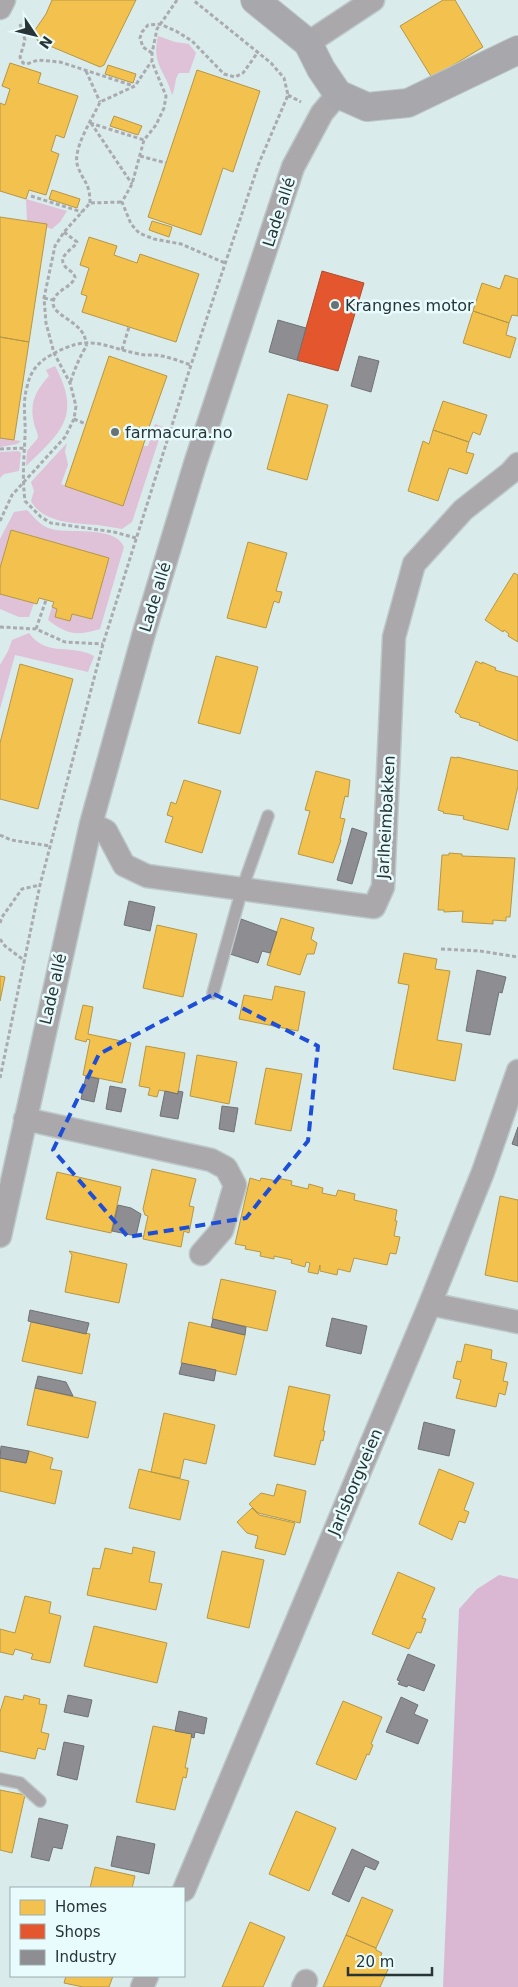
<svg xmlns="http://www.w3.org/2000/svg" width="518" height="1987" font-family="'DejaVu Sans',sans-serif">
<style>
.green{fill:#dfc1d8}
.forest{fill:#dab8d3}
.homes{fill:#f2c14e;stroke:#b59746}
.shops{fill:#e4572e;stroke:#ac4c30}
.industry{fill:#8d8d92;stroke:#6f7276}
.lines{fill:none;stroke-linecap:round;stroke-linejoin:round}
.lane-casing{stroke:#bcc8c9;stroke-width:14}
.street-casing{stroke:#bcc8c9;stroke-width:25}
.secondary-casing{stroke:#bcc8c9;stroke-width:30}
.path{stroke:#aaabb0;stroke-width:3;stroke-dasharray:4 2.5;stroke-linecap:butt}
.lane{stroke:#aba8ac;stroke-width:11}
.street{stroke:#aba8ac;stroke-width:22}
.secondary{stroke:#a8a7ac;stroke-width:28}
.marked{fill:none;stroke:#1d4ed8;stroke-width:4;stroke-dasharray:10 6;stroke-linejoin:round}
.poi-dot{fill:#667475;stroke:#e9fcfd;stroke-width:2}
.labels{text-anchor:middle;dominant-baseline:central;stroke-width:5;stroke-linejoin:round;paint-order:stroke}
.street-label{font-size:16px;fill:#283435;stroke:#e9fcfd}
.poi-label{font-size:16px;fill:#283435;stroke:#e9fcfd;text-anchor:start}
</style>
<rect width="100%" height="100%" fill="#daebec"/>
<path class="green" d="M158,36L175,42L189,44L196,53L189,73H179C174,79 176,88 172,95C166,71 151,65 158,36Z
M26,199L67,211L60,222L52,229L27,221Z
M55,366C82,416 61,432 26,466L27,451L38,438C38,432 35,429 34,423C29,403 36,390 49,376L46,370Z
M155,424L163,427L132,522L122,529C114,528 106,526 98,525C75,523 44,524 31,501L34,491L31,482L67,443L65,451L68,465L61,484L123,506L143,446H148Z
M0,438L21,441L17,444L0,447Z
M18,451L21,453L19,471L4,474L0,478V452Z
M27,510C33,516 40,525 48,528C66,535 114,524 124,547L100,629C77,636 68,635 48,620L52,607L57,609L55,617L70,621L72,614L92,619L109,558L11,530L0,568V539L14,512Z
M0,594L34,603L29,617H19L0,609Z
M29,633C47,658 70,643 94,656L88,672L15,655L0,709V665L8,651L12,640Z"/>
<path class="forest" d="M499,1575L518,1579V1987H443L459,1609L477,1589Z"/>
<path class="homes" d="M52,0H136L104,65L100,67L38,41L35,36V30L46,14Z
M443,0H455L483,47L432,78L400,26Z
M10,63L41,73L38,83L78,96L64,138L56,135L51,151L59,154L46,195L29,190L26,199L0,191V103L5,105L10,89L2,86Z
M108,65L136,74L133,83L105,74Z
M197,70L260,91L233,172L223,168L201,235L148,217Z
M114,116L142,126L138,135L110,126Z
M52,190L80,199L77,208L49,199Z
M0,217L47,224L29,342L0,337Z
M152,221L172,227L169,237L149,230Z
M89,237L117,246L114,255L137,263L140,254L199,274L176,342L82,312L87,296L81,294L89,268L80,265Z
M505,275L518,279V316L512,315L509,323L473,311L482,283L500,289Z
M473,311L509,323L506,335L516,338L510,358L463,343Z
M0,337L29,342L14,440L0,438Z
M109,356L167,376L148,430L139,427L135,436L145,440L123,506L65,486Z
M288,394L328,405L307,480L267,469Z
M443,401L487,415L480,435L473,432L469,442L433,430Z
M433,430L469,442L466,452L474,454L467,474L449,468L438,501L408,491L423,441L429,444Z
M11,530L109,558L92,619L72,614L70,621L55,617L57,609L52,607L54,602L39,598L37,604L0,594V568Z
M248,542L287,553L276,591L282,592L279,603L274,601L266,628L227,618Z
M514,573L518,575V642L508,636L509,634L504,630L503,632L485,620Z
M216,656L258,667L240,734L198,723Z
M476,661L482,664V662L496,668L495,670L518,677V741L479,725L480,723L460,717V715L455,712Z
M20,664L73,679L38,809L0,799V743Z
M451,757L457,758V757L518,771V786L508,830L463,819L464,816L443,813L444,812L438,810Z
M316,771L350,780L348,797L345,796L340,818L345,819L340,840H341L333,863L298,854L310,811L305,810Z
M184,780L221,791L202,853L165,842L173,817L167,815L171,802L176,804Z
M449,853L462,854V856L515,858L510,917H506V921L493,920V924L462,922L463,911L444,912V910H438L442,855H449Z
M281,918L314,928L311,939L317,943L314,954H307L300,975L267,965Z
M157,925L197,934L183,997L143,988Z
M404,953L437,959L435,969L450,971L437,1040L462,1044L455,1081L393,1069L409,985L398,983Z
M0,976L5,977L0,1001Z
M275,986L305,992L298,1031L239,1019L244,995L272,1000Z
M83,1005L93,1007L88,1034L131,1043L122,1083L83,1075L90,1040L87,1039L86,1042L75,1039Z
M146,1046L185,1053L178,1094L159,1090L157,1097L148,1095L150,1088L139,1086Z
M197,1055L237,1062L229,1104L190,1096Z
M266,1068L302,1074L291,1131L255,1124Z
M152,1169L196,1179L189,1206L194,1207L189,1233L184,1231L181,1247L143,1239L148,1216L145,1215L143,1209Z
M57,1172L121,1187L111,1233L46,1219Z
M250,1178L260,1181L261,1178L277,1181V1178L292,1181L291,1185L308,1189L309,1184L323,1188L322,1193L336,1196L338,1190L355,1194L354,1200L397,1210L395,1221H397L394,1236L400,1237L396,1254L390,1253L387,1265L354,1258L350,1272L338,1269L337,1275L320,1271V1265L318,1274L308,1272L310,1263L306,1262L305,1267L291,1263L292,1260L274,1256V1259L260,1256L261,1252L245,1249L246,1246L235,1244Z
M500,1196L518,1200V1282L485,1275Z
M69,1251L127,1264L119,1303L65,1292L72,1255Z
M221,1279L276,1291L267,1331L212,1319Z
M31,1322L90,1334L82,1374L22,1361Z
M189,1322L245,1335L236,1375L181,1363Z
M465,1344L492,1350L491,1359L507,1363L503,1381L508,1382L505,1395L499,1393L496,1407L456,1398L461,1380L453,1378L457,1361L461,1362Z
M289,1386L330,1395L323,1431H325L323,1441L321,1440L315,1465L274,1456Z
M35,1388L96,1402L88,1438L27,1425Z
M164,1413L215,1425L206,1464L184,1459L180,1478L151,1472Z
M29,1451L53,1458L50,1469L62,1471L55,1504L0,1491V1458L26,1463Z
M139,1469L189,1481L180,1520L129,1508Z
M439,1469L474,1483L464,1510L469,1512L465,1523L459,1521L452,1540L419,1524Z
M277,1484L306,1491L300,1523L258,1513L249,1504L261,1493L274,1496Z
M252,1508L259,1515L295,1523L285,1555L255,1548L258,1536L247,1533L237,1522Z
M133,1547L155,1552L149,1582L162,1584L156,1610L87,1595L93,1568L100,1569L105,1548L132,1554Z
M222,1551L264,1560L249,1628L207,1618Z
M398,1572L435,1588L422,1618L426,1619L421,1633L417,1632L409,1649L372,1634Z
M25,1596L51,1602L49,1613L61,1616L50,1663L31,1659L33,1654L15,1649L13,1655L0,1652V1629L15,1633Z
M94,1626L167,1643L157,1683L84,1666Z
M24,1695L40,1699L39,1704L47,1705L41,1732L49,1734L45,1750L38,1748L35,1759L0,1751V1712L5,1696L23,1700Z
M343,1701L382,1717L371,1744L373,1745L369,1755L367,1754L356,1780L316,1764Z
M153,1726L192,1734L185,1768H188L186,1778L183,1777L175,1810L136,1802Z
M0,1790L25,1795L12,1853L0,1850Z
M296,1811L336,1828L309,1891L269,1874Z
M95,1867L135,1876L132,1888H90Z
M362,1897L393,1910L376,1948L346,1935Z
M250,1922L285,1937L263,1987H222Z
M346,1935L376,1948V1950L382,1953L379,1960L390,1965L380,1987H323Z
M66,1976H113L109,1987H83L64,1983Z"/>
<path class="shops" d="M322,271L364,283L338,371L297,360Z"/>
<path class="industry" d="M278,320L306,328L297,360L300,361L269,352Z
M359,356L379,361L371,392L351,386Z
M352,828L367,833L352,884L337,880Z
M129,901L155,907L150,931L124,925Z
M241,919L277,932L270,953L262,951L258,963L230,954Z
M477,970L506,977L502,993L499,992L490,1035L466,1031Z
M86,1076L99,1079L94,1102L81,1099Z
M110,1086L126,1089L121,1112L106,1109Z
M165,1091L178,1094V1091L183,1092L178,1119L160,1116Z
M222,1106L238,1108L234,1132L219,1129Z
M518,1127V1146L512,1144Z
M118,1205L131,1208L141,1214L136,1236L112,1231Z
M30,1310L89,1323L86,1334L28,1321Z
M332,1318L367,1326L361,1354L326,1346Z
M213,1319L246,1327L245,1335L211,1327Z
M182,1363L216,1370L214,1381L179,1374Z
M38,1376L66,1382L73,1396L35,1388Z
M424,1422L455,1430L449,1456L418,1449Z
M1,1446L29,1451L26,1463L0,1458Z
M408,1654L435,1665L424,1691L408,1685L407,1687L398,1684L400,1681L397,1680Z
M68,1695L92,1700L88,1717L64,1712Z
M401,1697L418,1705L414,1714L428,1720L418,1744L386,1732Z
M179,1711L207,1718L204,1734L195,1732L194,1738L191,1737L192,1734L175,1731Z
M64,1742L84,1746L77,1780L57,1775Z
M39,1818L68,1825L62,1849L53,1847L49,1861L31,1857Z
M117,1836L155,1844L149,1874L111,1866Z
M352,1849L379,1862L375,1870L365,1866L349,1902L332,1894Z"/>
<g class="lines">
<g class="lane-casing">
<path id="lane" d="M213,993L242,889L268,816
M0,1779L20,1783L40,1801"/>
</g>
<g class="street-casing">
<path id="street" d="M0,8L4,0
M308,43L373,0
M91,824L106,831L124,865L147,876L374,907L383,887L394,637L414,564L463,510L510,473L518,464
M25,1119L211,1160L226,1168L235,1185L222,1230L201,1254
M0,1236L91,824L144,633L195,464L293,167L322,113L338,94
M430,1304L518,1322
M184,1890L430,1304L483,1172L518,1071
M142,1987L147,1976
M303,1987L306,1981"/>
</g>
<g class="secondary-casing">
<path id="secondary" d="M255,0L308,43L321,69L338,94L367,107L408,103L518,50"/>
</g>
<path class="path" d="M177,0L157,29L152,53V62L166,96L164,108L156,125L144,140L132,184L122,202L131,224L139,233L154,239L181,244L225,263
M20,24L25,40L20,57L23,63L27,64L38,60L60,62L134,86
M152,53L143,47L140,38L142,32L148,25L160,24L176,31L192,41L224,74L235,77L243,73L258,52
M86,71L100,102
M288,95L301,102
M90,123L144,140
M91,123L132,184
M140,156L166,163
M31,196L82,212
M90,203C90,183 84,183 78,167C71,150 93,118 100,102L135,86L151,62
M64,232L77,242C74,249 58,255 64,265C67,270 73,271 75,277C72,288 54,290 53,303C53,317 84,321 86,343C87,347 86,347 84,350C78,361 74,371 70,383
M44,298L53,300
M122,350L129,327
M74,419L86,424
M0,449L24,448
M0,521L12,495L65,437L74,419L76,406L70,383L54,353L46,323L44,298L55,246L64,232L90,203L122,202
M136,538L114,532L51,523L41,517L25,501C22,476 24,460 25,436C26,419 22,404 27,387C30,372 38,362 51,355C90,333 100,346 139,354C147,356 154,354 162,356C172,358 182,362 191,365
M0,627L36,629L65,642L103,644
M36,629L46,600
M0,835L11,840L50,846
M0,923L2,917L22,889L40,885
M0,939L5,946L25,961
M441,949L480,951L518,957
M0,1078L40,885L103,644L191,365L259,163L288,95L284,78L271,63L193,0"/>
<use href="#lane" class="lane"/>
<use href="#street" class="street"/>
<use href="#secondary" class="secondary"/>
</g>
<path class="marked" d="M214,994L318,1046L308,1141L246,1218L128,1237L53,1150L99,1054Z"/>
<g class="poi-dot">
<circle cx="335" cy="305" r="5"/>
<circle cx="115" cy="432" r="5"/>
</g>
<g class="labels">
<g class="street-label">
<text transform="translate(279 212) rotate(-72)">Lade allé</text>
<text transform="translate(155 597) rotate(-73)">Lade allé</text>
<text transform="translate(386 817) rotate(-87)">Jarlheimbakken</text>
<text transform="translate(53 989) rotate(-77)">Lade allé</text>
<text transform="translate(355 1482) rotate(-67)">Jarlsborgveien</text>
</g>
<g class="poi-label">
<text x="345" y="305">Krangnes motor</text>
<text x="125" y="432">farmacura.no</text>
</g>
</g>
<rect x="10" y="1887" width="175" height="90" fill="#e9fcfd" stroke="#9cacad"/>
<rect x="20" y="1900" width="25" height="15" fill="#f2c14e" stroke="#9cacad"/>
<text x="55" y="1912" font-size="15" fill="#283435">Homes</text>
<rect x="20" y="1924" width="25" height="15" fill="#e4572e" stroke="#9cacad"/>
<text x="55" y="1937" font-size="15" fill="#283435">Shops</text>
<rect x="20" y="1950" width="25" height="15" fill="#8d8d92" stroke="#9cacad"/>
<text x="55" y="1962" font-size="15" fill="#283435">Industry</text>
<g transform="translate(35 35) rotate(125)" stroke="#e9fcfd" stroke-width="4" paint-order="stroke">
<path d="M0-4L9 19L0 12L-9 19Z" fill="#283435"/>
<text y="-8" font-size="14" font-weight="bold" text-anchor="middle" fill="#283435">N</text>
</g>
<path d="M348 1967v8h84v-8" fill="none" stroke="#283435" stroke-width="2.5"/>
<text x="356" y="1967" font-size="15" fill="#283435" stroke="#e9fcfd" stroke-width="4" paint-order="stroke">20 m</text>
</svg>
